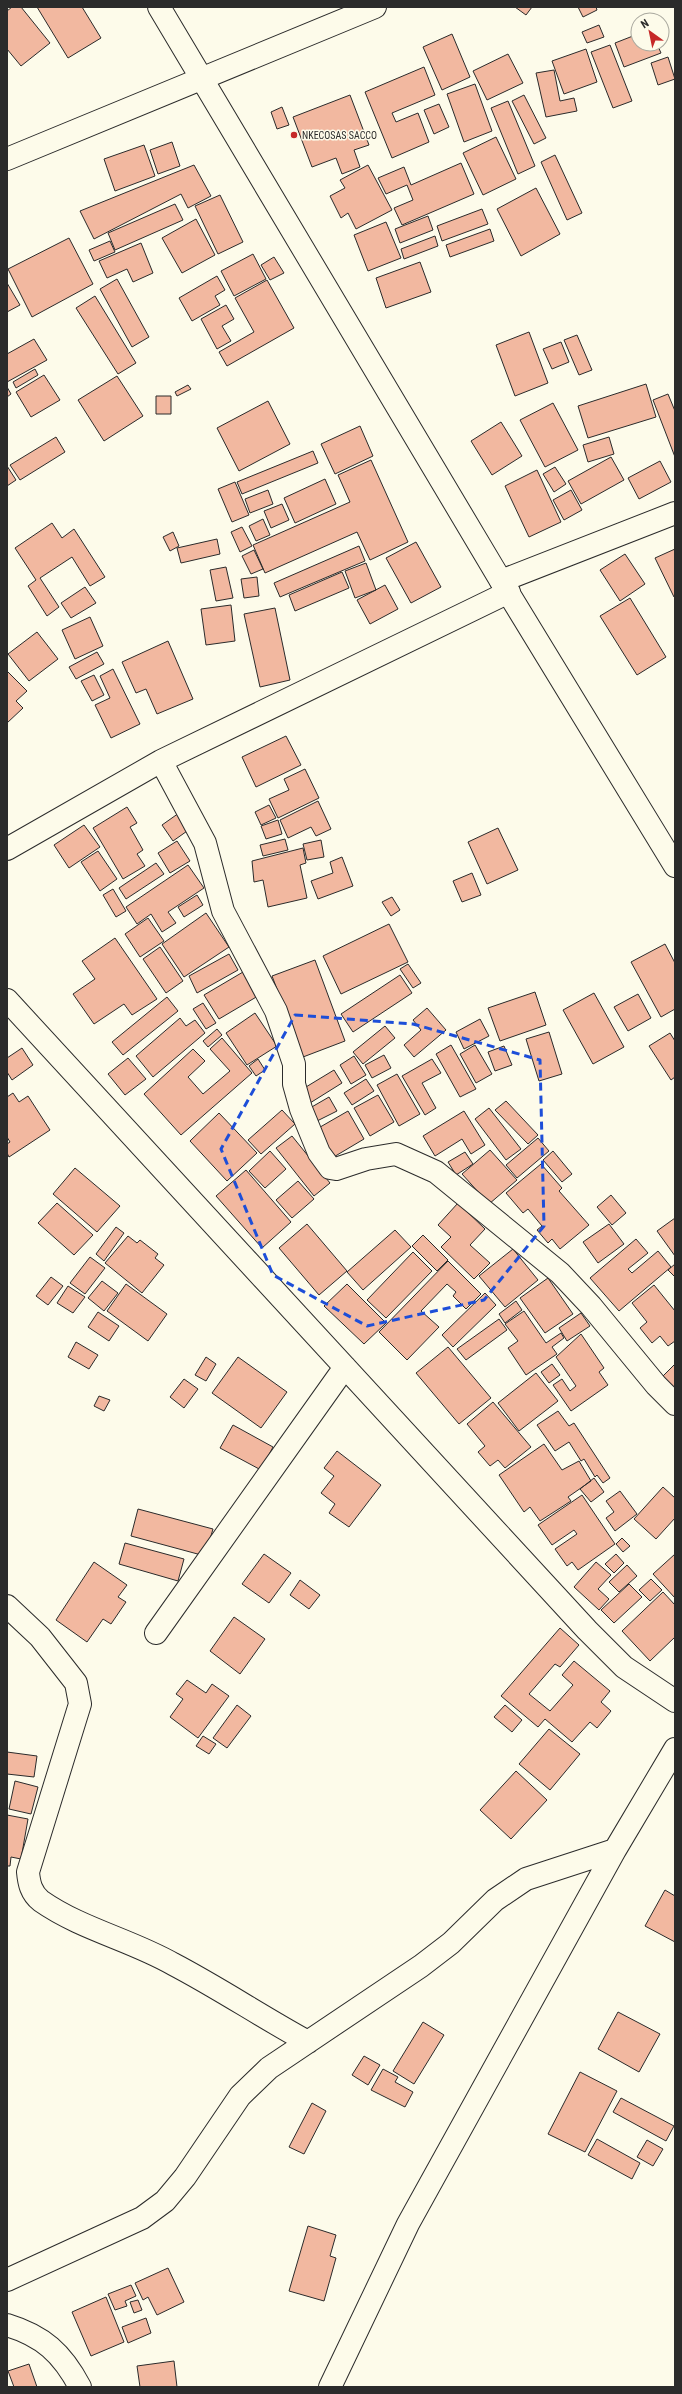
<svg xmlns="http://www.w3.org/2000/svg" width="682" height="2394" font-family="'Roboto Condensed',sans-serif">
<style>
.building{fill:#f2b8a0;stroke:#2b2b2b}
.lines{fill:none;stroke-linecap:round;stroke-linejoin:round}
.minor-casing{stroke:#2b2b2b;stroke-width:24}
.tertiary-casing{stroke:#2b2b2b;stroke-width:24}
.secondary-casing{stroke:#2b2b2b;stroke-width:24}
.minor{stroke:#fdfbea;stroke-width:22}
.tertiary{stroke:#fdfbea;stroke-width:22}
.secondary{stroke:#fdfbea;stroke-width:22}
.marked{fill:none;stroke:#1d4ed8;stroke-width:3;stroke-dasharray:8 5;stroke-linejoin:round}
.poi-dot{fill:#c62828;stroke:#fdfbea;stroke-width:1.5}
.labels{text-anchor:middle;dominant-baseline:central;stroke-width:3;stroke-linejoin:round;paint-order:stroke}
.poi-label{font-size:10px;fill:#2b2b2b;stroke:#fdfbea;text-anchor:start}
</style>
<rect width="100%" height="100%" fill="#fdfbea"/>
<path class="building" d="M12,7H21L50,43L21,66L7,49V11Z
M37,7H82L101,38L68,58Z
M515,7H532L526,15Z
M578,7H596L597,10L583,17Z
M599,25L604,37L587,43L582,32Z
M452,34L470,77L442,90L423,47Z
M638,34V44H657L661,53L624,67L615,43Z
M610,45L632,101L613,108L591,52Z
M586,49L597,82L564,94L552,61Z
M508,54L523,83L487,100L473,71Z
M668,57L675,79L658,85L651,63Z
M424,67L435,95L392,113L396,122L418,113L429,142L392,158L365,92Z
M554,70L560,101L574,98L577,111L546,117L536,73Z
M475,84L492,131L464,142L447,94Z
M350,95L369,145L354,150L360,167L342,174L336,158L312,167L293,117Z
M524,95L546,138L534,144L512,101Z
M508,101L535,166L518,174L491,108Z
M439,104L449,127L434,134L424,110Z
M282,107L289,125L277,129L271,112Z
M496,137L516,179L483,195L463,153Z
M172,142L180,166L158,174L150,150Z
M144,145L155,176L115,191L104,159Z
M555,155L582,213L567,220L541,162Z
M461,163L474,194L402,225L394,208L413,200L407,185L386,194L378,178L404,167L411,185Z
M194,165L211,196L188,208L181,194L94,239L80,211Z
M368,165L392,210L356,229L348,213L341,218L330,196L345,188L340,180Z
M536,188L560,234L521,256L497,209Z
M220,195L243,242L218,254L195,206Z
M175,204L183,220L115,250L108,233Z
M482,209L488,224L442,241L437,226Z
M428,216L433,230L400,243L395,229Z
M196,219L215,255L182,273L162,238Z
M386,222L401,258L368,271L354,235Z
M490,229L494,241L450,257L446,245Z
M435,236L438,246L404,259L401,249Z
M69,238L93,284L32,317L8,269Z
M110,241L115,252L94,261L89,250Z
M141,243L153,273L133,282L127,269L107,278L99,261Z
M253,254L266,279L234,296L221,271Z
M274,257L284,273L270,280L261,265Z
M420,262L431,292L386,308L376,278Z
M217,276L225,290L215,296L220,305L192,321L179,298Z
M117,279L149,337L132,347L100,289Z
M267,280L294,328L227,366L219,352L254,332L235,298Z
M7,283L20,305L7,312Z
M95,296L136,363L118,374L76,308Z
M226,305L234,319L222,326L231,341L217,349L201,319Z
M529,332L548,383L515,396L496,345Z
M577,335L592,370L579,375L564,340Z
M34,339L47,360L7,382V354Z
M561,342L569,362L552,369L543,349Z
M35,369L38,375L16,388L13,382Z
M44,375L60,400L31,417L16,392Z
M117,376L143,416L104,441L78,400Z
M646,384L656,417L588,438L578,406Z
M188,385L191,389L177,396L175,392Z
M7,387L11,394L7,397Z
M668,394L675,411V457L653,400Z
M156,396H171V414H156Z
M268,401L290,444L239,471L217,428Z
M553,403L578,450L545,467L520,420Z
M501,422L522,456L492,475L471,441Z
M360,426L373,456L335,474L321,444Z
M56,437L65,452L20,480L10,465Z
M609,437L614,454L588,462L583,445Z
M313,451L318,463L242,494L237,482Z
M611,457L624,480L581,504L568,481Z
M371,460L408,542L370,560L357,532L265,573L253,545L350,502L338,475Z
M660,461L671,482L639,499L628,478Z
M7,466L16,480L7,486Z
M555,467L566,484L554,492L543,474Z
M537,470L561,522L529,537L505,486Z
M325,479L336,504L295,523L284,498Z
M235,482L249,515L232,522L218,489Z
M268,490L273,504L250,513L245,499Z
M571,490L582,510L564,520L553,500Z
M282,504L289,520L271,528L264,511Z
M263,519L270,535L256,541L249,526Z
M52,523L62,538L74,529L105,577L90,586L72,557L40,578L59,607L47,616L28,586L36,580L15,548Z
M242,527L252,546L240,552L231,532Z
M173,532L179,546L170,551L163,537Z
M217,539L220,554L181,563L177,548Z
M416,542L441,587L411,603L386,558Z
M359,546L365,561L280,597L274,583Z
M675,549V596L674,597L655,558Z
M254,550L263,569L251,574L242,556Z
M625,554L645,584L620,601L600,570Z
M366,563L376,590L355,598L345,571Z
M226,567L233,598L216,601L210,570Z
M342,572L349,588L295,611L289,595Z
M257,577L259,596L244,598L241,579Z
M385,585L398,609L370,624L357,600Z
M85,587L96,603L71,618L61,603Z
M630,598L666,657L637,675L600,616Z
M231,605L235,641L206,645L201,609Z
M275,608L290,680L260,687L244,614Z
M90,617L103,646L75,659L62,630Z
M37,632L58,659L29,681L8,654Z
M168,641L193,699L157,714L146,689L136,693L122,662Z
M97,652L104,664L76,679L69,667Z
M113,669L140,724L111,738L95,705L110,698L100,676Z
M7,671L27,691L16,701L23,708L7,723Z
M94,675L104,695L92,701L81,681Z
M286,736L301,765L256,787L242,757Z
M305,769L319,798L278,818L269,799L289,790L284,779Z
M318,801L331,829L316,836L311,827L288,838L280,820Z
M269,805L276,818L261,825L255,812Z
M127,807L137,823L130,827L143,850L137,854L145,866L123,879L93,828Z
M179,813L190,829L173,841L162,825Z
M278,820L282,834L266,839L261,826Z
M84,825L100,847L69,868L54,845Z
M498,828L518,870L487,884L468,842Z
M285,839L288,850L263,856L260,845Z
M321,840L324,857L307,860L303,844Z
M177,841L190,861L170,873L158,853Z
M303,848L306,863L300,865L307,898L268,907L263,880L254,882L252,861Z
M98,851L117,879L100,891L81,862Z
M342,857L353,886L318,899L311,881L333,873L330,862Z
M156,863L164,874L126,899L119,888Z
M188,865L204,888L168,912L176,923L162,932L151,914L137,924L126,907Z
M472,873L481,895L462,902L453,881Z
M113,889L126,911L116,917L103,895Z
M197,895L203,905L184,917L178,907Z
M392,897L400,910L391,916L382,902Z
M206,913L229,947L184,977L162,944Z
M148,918L164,941L140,957L125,934Z
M389,924L408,962L341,994L323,956Z
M115,938L157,999L132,1015L124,1004L94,1024L73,994L95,979L82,961Z
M665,944L675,963V1009L661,1017L631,962Z
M160,947L183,981L166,993L143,959Z
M229,954L238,970L197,993L189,976Z
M315,960L345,1041L303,1057L272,976Z
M408,964L421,983L413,988L400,969Z
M243,972L258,996L219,1019L204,995Z
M400,975L412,993L353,1032L341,1014Z
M535,992L546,1025L500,1041L488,1008Z
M594,993L624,1047L593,1064L563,1010Z
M638,994L651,1018L628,1031L614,1007Z
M167,997L178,1011L123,1055L112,1042Z
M203,1003L216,1023L206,1029L193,1009Z
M427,1008L446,1030L414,1057L404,1045L421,1030L413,1020Z
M255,1013L277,1046L247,1065L226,1033Z
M180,1018L186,1026L195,1020L205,1033L153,1077L136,1056Z
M480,1019L489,1036L464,1049L456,1032Z
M385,1026L395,1038L363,1064L353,1052Z
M217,1029L222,1035L208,1047L203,1041Z
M549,1032L562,1074L539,1081L526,1039Z
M670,1033L675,1041V1077L671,1080L649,1046Z
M222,1038L252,1073L181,1135L144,1094L193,1049L205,1061L188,1077L203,1094L230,1071L210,1049Z
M451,1045L476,1089L460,1097L436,1054Z
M475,1045L492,1074L476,1083L460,1054Z
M504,1046L512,1065L495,1071L488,1052Z
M22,1048L33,1065L12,1080L7,1072V1058Z
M384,1055L391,1068L372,1078L365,1065Z
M354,1056L366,1075L351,1084L340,1065Z
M128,1058L146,1079L125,1095L108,1074Z
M258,1059L265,1070L256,1076L249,1066Z
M432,1059L441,1073L422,1083L436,1108L425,1115L402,1076Z
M334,1070L342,1083L310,1103L301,1090Z
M397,1074L420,1114L399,1126L377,1085Z
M366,1079L374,1091L352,1105L344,1093Z
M13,1093L19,1102L28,1096L50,1130L9,1157L7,1153V1144L10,1142L7,1137V1097Z
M378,1095L394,1122L370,1136L354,1108Z
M329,1097L337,1111L317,1121L310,1108Z
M506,1101L538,1135L528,1144L495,1110Z
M489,1108L521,1149L506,1160L475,1119Z
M282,1110L295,1124L261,1154L248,1140Z
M348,1111L364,1139L332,1158L315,1130Z
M464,1111L485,1145L471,1154L462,1139L435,1156L423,1136Z
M219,1113L257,1153L227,1181L190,1141Z
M292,1136L330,1183L314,1196L276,1148Z
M538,1138L549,1151L517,1178L506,1165Z
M490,1150L517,1180L489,1204L462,1174Z
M270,1151L286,1169L265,1188L249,1171Z
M553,1151L572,1174L562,1182L543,1160Z
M465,1152L473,1164L456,1175L448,1162Z
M541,1164L562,1188L559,1191L589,1225L560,1249L552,1239L548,1243L537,1230L542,1226L528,1209L523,1213L506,1193Z
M75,1168L120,1206L97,1232L53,1194Z
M246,1170L291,1222L262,1248L216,1196Z
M298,1181L314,1199L292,1218L276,1200Z
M611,1195L626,1213L612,1225L597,1207Z
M57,1203L93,1235L74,1255L38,1223Z
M458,1203L485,1229L470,1245L490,1263L474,1279L441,1247L451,1237L438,1225Z
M675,1218V1256L657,1231Z
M307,1224L347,1271L319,1295L279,1248Z
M609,1224L624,1244L598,1263L583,1242Z
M116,1227L124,1233L104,1261L96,1254Z
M395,1230L411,1247L363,1290L347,1272Z
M423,1235L448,1260L437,1271L412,1246Z
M128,1236L137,1243L140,1240L158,1254L155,1258L164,1265L142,1293L105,1263Z
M636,1239L648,1253L628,1269L632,1273L658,1251L671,1267L619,1311L590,1278Z
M513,1249L538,1280L505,1307L479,1276Z
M413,1252L432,1271L386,1318L367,1300Z
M90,1257L105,1268L85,1294L70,1283Z
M448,1261L481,1294L466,1309L453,1296L456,1292L447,1284L421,1311L439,1327L407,1360L379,1332Z
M675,1264V1277L668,1270Z
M51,1277L63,1286L48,1305L36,1296Z
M548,1278L573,1314L545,1333L520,1298Z
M102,1281L118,1293L104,1311L88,1298Z
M126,1284L167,1314L148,1341L107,1311Z
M347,1284L386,1323L364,1344L324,1306Z
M654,1285L675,1311V1341L668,1346L660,1336L652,1343L640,1328L647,1322L632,1303Z
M68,1286L85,1297L73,1313L57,1303Z
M485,1293L496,1305L453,1347L442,1335Z
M516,1301L522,1310L505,1323L499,1314Z
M524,1311L546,1343L561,1333L564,1338L552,1347L557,1354L526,1375L508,1348L518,1341L505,1324Z
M98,1312L119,1326L109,1341L88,1327Z
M581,1313L590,1326L567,1341L559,1328Z
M499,1319L507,1330L466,1360L457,1349Z
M581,1334L604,1368L599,1372L608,1385L571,1411L553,1385L562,1379L570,1391L576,1386L556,1357Z
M76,1342L98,1355L89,1369L68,1357Z
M448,1347L491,1398L459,1424L416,1373Z
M206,1357L216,1364L206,1381L195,1375Z
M238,1357L287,1392L261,1428L212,1393Z
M552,1364L560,1375L549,1383L541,1372Z
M675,1364V1392L661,1378Z
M536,1373L558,1401L519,1431L498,1403Z
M184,1379L198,1389L184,1408L170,1397Z
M99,1396L110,1400L104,1411L94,1406Z
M493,1402L531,1447L505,1468L498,1460L490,1466L478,1452L485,1446L467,1424Z
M558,1411L569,1426L574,1423L610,1478L603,1483L597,1475L595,1477L584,1459L581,1461L569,1442L555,1451L537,1425Z
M233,1425L273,1447L261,1470L220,1448Z
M544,1444L562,1470L579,1461L591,1481L568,1497L571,1501L540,1521L530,1507L524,1512L499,1475Z
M337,1451L381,1485L349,1527L329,1513L335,1504L321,1493L334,1476L324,1468Z
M594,1478L604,1492L591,1502L580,1489Z
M663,1487L675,1498V1518L656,1539L634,1519Z
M620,1491L637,1514L615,1531L606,1518L614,1512L606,1501Z
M582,1495L615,1544L578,1570L572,1562L567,1566L555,1549L577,1534L574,1530L552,1545L538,1525Z
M138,1509L213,1529L205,1556L131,1536Z
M622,1538L630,1546L623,1552L616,1544Z
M125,1543L184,1559L178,1581L119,1564Z
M264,1554L291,1573L269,1603L242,1584Z
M616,1554L624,1563L614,1573L605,1564Z
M675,1554V1598L653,1574Z
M94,1562L127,1585L118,1597L126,1602L111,1624L103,1619L87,1642L56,1620Z
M596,1562L611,1575L598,1589L609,1599L599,1610L574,1587Z
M627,1565L637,1576L619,1592L609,1582Z
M651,1579L662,1590L650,1601L639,1590Z
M300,1580L320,1595L309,1609L290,1595Z
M629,1584L642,1597L614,1623L601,1610Z
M663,1592L675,1605V1637L650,1661L622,1631Z
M234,1617L265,1639L240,1674L210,1651Z
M560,1628L579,1645L560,1667L555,1664L529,1694L550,1711L573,1685L562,1675L574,1661L610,1691L601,1702L611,1711L597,1728L590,1722L572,1742L545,1719L538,1727L501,1696Z
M187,1680L206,1693L212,1684L229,1696L198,1738L170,1717L183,1699L176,1694Z
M237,1705L251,1716L227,1748L213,1738Z
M505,1705L522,1720L512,1732L494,1717Z
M549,1729L580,1754L550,1790L519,1764Z
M203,1736L216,1744L209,1754L196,1746Z
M7,1752L37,1756L34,1777L7,1774Z
M516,1771L547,1800L511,1839L480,1810Z
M15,1781L38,1787L31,1814L9,1809Z
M7,1815L28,1819L21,1859L11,1857L10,1866H7Z
M665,1890L675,1896V1942L645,1926Z
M618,2012L660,2034L639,2072L598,2049Z
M423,2022L444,2035L414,2084L393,2071Z
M364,2056L380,2065L368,2085L352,2075Z
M383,2069L398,2077L395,2082L413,2092L405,2107L371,2090Z
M580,2072L617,2091L585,2152L548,2134Z
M621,2098L674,2126L666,2141L613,2112Z
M312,2103L326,2111L304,2154L289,2147Z
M597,2139L640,2163L632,2179L588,2155Z
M647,2140L663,2149L653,2166L637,2157Z
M308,2226L336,2235L330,2256L336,2258L324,2301L289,2291Z
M168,2268L184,2302L157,2315L148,2297L143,2300L135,2283Z
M131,2285L136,2296L125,2301L127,2306L115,2310L108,2294Z
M106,2297L124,2342L91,2356L72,2312Z
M138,2300L142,2310L134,2313L130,2302Z
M146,2318L151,2333L128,2343L122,2327Z
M174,2361L177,2387H140L137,2366Z
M29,2364L37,2387H14L8,2371Z"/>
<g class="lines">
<g class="minor-casing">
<path id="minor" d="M501,581L675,513
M161,761L205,843L223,911L276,1011L294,1064V1084L301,1109L319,1153L330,1168L336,1169L366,1159L396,1154L436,1172L560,1273L591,1306L656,1385L675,1404
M7,849L161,761L509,592
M7,1000L587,1630L624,1667L675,1701
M7,1606L40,1637L76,1683L80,1704L28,1872C29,1883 31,1893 41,1901C81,1929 131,1940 173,1964C219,1988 262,2017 308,2042
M156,1633L345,1367
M7,2280L142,2218L165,2201L185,2177L240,2096L269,2068L421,1966L451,1943L495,1900L526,1879L615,1850
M7,2325C43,2336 62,2353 80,2387
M330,2387L408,2224L615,1850L675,1749"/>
</g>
<g class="tertiary-casing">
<path id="tertiary" d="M159,7L501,581L675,866"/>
</g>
<g class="secondary-casing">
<path id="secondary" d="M7,159L375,7"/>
</g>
<use href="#minor" class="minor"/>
<use href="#tertiary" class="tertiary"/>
<use href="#secondary" class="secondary"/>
</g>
<path class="marked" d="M295,1015L413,1024L540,1060L544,1226L484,1300L367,1326L273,1275L221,1149Z"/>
<circle class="poi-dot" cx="294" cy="135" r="4"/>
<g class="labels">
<g class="poi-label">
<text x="302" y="135">NKECOSAS SACCO</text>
</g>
</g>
<rect width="682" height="2394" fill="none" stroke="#2b2b2b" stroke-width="16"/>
<g transform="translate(650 32) rotate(327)"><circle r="19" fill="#fdfbea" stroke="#a9a89e"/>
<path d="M0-3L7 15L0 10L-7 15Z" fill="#c62828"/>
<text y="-6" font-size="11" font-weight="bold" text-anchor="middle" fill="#2b2b2b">N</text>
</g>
</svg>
